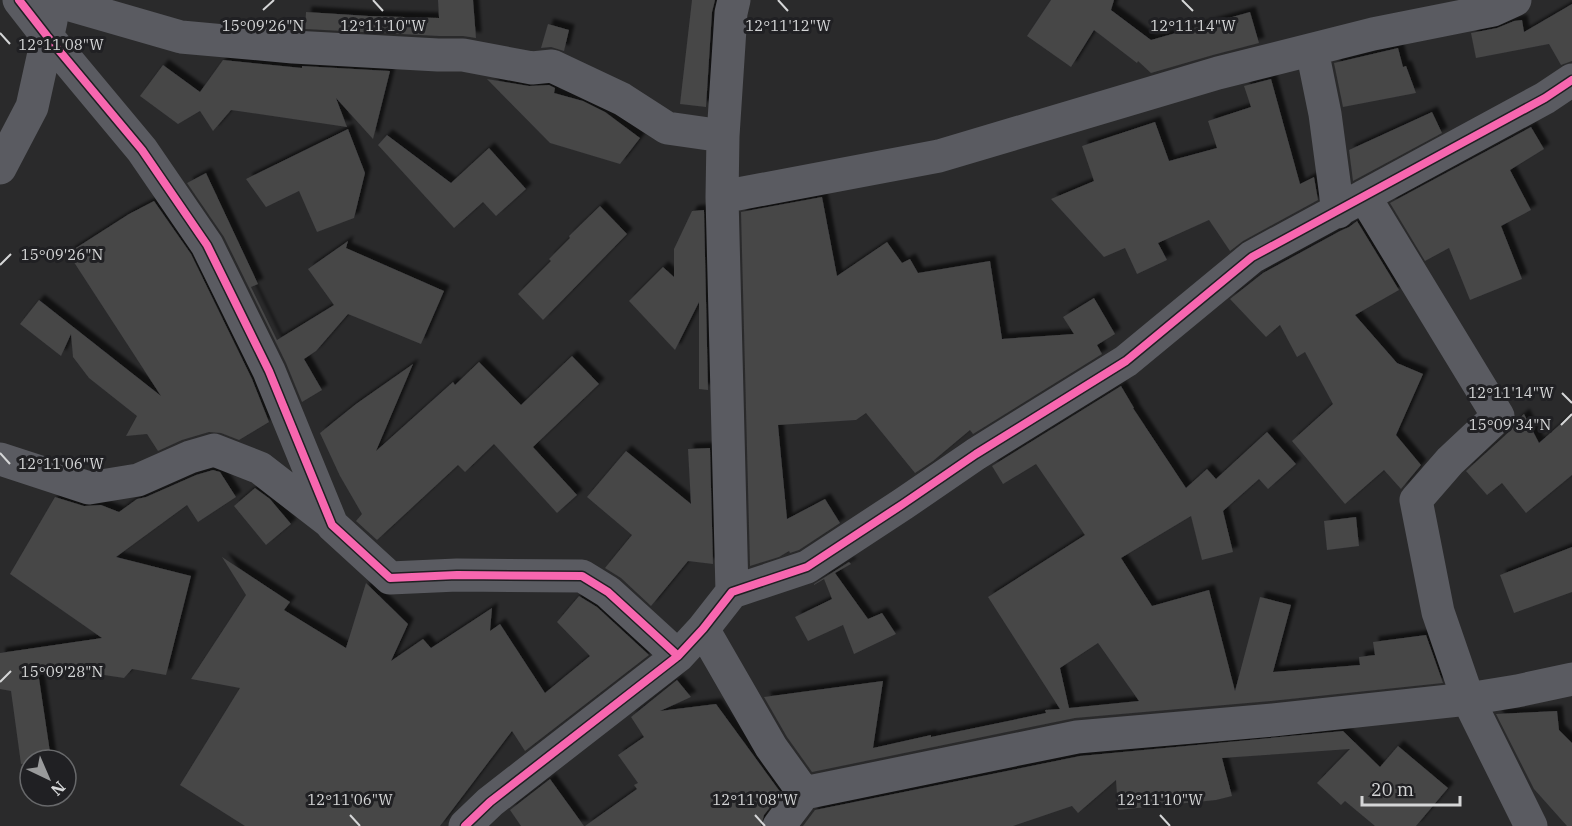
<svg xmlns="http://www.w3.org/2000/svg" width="1572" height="826" font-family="'IBM Plex Serif',serif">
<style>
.building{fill:#464647;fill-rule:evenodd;filter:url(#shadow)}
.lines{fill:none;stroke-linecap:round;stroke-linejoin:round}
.minor{stroke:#5a5b61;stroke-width:33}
.cycleway-casing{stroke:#202023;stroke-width:11}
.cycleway{stroke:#f766af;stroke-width:8}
.ticks{fill:none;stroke:#d5d6d7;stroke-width:2}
.ticks-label{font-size:15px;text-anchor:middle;fill:#d5d6d7;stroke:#202023;stroke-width:6;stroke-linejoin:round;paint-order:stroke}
</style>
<defs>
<filter id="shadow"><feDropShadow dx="5.5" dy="-5.5" stdDeviation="1.5" flood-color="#0009"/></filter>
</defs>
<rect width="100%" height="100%" fill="#2a2a2b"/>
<path class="building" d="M438,0H473L476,38L463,36H439L305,29L306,12L369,16L439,18Z
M692,0H715L712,12L706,107L680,104Z
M1051,0H1114L1111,10L1151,40L1250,12L1259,43L1213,55L1151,73L1138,61L1137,63L1094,30L1071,67L1027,36Z
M1572,4V61L1561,65L1549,44L1476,58L1471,33L1497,28L1514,21L1522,20L1524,32Z
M548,24L569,30L564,51L551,47L541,48Z
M1398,48L1403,67L1406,66L1416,93L1343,107L1334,63Z
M223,60L302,68V66L390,71L373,139L336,98L347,127L231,110L213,131L200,111L178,124L140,96L163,65L200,92Z
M487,79L529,86L549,85L555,88L554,93L583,101L605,112L640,138L620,164L550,143Z
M1271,79L1300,184L1314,177L1318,200L1243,241L1230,251L1209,220L1158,243L1167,260L1137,274L1125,248L1104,257L1051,199L1094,181L1082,146L1155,122L1169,161L1217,148L1208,121L1251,107L1244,86Z
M1432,112L1442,133L1353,181L1349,150Z
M1531,127L1544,149L1510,170L1531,210L1501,226L1522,279L1470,300L1449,248L1425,261L1390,203Z
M348,129L365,173L354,218L317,232L299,191L266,207L246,179Z
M387,135L451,183L489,148L526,189L496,216L483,202L454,228L378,145Z
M206,173L258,284L251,287L277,340L334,305L308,269L348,241L346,248L444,291L421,344L348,314L316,351L304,359L322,390L302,402L286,363L224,237L187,183Z
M822,197L837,276L887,242L902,263L910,259L918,273L990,261L1002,339L1074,334L1063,317L1094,298L1115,334L1097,345L1102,354L973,434L970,430L933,461L915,473L866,413L856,420L778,425L787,519L825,499L840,523L799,550L790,553L789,551L779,557L750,566L741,212Z
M154,201L191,254L252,379L269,422L239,440L221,433L209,432L182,440L158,451L147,434L126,436L137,416L89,378L73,357L71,334L61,356L20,324L39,300L161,396L68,253L129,214Z
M600,206L627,234L543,320L518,294L551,261L549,259L570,238L569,236Z
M704,210L708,390L699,389V302L675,350L629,301L663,267L674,277V249L692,211Z
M1357,221L1399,290L1355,315L1397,363L1423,374L1396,435L1421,465L1401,489L1384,470L1345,504L1292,441L1333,404L1305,352L1297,357L1280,325L1266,337L1230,299L1263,273L1340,231L1349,227Z
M572,356L599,384L533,447L577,495L557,513L494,444L465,472L458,465L377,540L356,521L362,514L340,476L320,433L356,404L413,364L376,451L453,382L455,385L479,362L521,405Z
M1121,386L1134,408H1133L1186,488L1207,469L1216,479L1267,432L1296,464L1268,489L1259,479L1223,511L1233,552L1202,560L1191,516L1121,558L1152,606L1209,590L1235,691L1260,597L1291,605L1273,672L1360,665L1359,657L1375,655L1373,642L1426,635L1443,683L1271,701L1075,718L812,772L787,737L764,697L883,681L873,748L931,735V737L1046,713L1045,710L1060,709L988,597L1085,535L1036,464L1003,484L992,466ZM1098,643L1139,701L1069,708L1060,668Z
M1524,414L1539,443L1572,414V475L1526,513L1502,483L1487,495L1466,471L1511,430L1516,421Z
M710,448L713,564L688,561L651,606L621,578L605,568L632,535L587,497L626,451L691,504L688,449Z
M213,470L220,472L236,497L198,522L187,505L116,557L191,576L166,675L132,669L124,678L37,665L51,759L30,760V763L21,764L11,691L0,689V653L102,638L10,574L55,497L84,506L101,505L119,512L137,499L146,497L196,475Z
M255,488L270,499L291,524L266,545L234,506Z
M1356,517L1359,546L1327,550L1324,521Z
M1572,547V592L1514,613L1500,575Z
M222,557L290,602L284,610L346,648L366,583L408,624L391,661L423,639L431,648L492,608L490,631L500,624L545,693L590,656L557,622L579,596L597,607L649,655L525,751L512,731L440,826H245L180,785L240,688L191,679L246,595Z
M849,562L851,564L835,573L868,619L882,613L896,634L854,654L843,625L808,641L795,617L832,599L824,579L814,585V584Z
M677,680L691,697L660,711L716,704L781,793L764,815L761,826H585L637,789L634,785L638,783L618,755L644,737L631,717Z
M1557,711L1559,730L1572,743V826H1567L1534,789L1496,714Z
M1343,731L1380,767L1398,746L1448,788L1416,826H1375L1345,801L1341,805L1317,783L1350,749L1222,758L1232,796L1216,800L1118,810L1116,780L1078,813L1072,806L1013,826H803L815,810L1080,756Z
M550,779L584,826H521L510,810Z"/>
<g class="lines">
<path class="minor" d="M19,0L47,36L142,150L207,245L269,371L332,525L390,578L457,575L582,576L608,592L678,656
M56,1L181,37L293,47L438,55H463L532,68L552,66L622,99L667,128L723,136
M1312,50L1325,114L1338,212
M0,168L32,107L51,21
M1364,196L1498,416L1450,461L1416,500L1438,612L1468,699L1531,826
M722,197L939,156L1218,73L1373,34L1493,10L1515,0
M0,459L89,488L138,480L190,457L214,450L260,468L331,523
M732,592L722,197L723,136L731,13L734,0
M703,629L771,747L804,793L1077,737L1273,720L1468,699L1517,691L1572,679
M465,826L490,802L678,656L703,629L732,592L807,567L903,504L976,454L1126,361L1252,257L1545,98L1572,80
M779,826L804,793"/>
<g class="cycleway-casing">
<path id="cycleway" d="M19,0L47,36L142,150L207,245L269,371L332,525L390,578L457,575L582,576L608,592L678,656
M465,826L490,802L678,656L703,629L732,592L807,567L903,504L976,454L1126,361L1252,257L1545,98L1572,80"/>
</g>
<use href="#cycleway" class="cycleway"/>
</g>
<path class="ticks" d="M373,0L383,11M778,0L788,11M1182,0L1193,11M263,10L274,0M0,33L10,44M0,265L11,254M1562,393L1572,403M1561,425L1572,414M0,453L10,464M0,682L11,671M350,815L360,826M755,815L765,826M1160,815L1170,826"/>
<g class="ticks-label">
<text x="263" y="31">15°09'26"N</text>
<text x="383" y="31">12°11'10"W</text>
<text x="788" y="31">12°11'12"W</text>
<text x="1193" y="31">12°11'14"W</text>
<text x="61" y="50">12°11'08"W</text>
<text x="62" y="260">15°09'26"N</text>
<text x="1511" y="398">12°11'14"W</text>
<text x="1510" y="430">15°09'34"N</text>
<text x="61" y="469">12°11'06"W</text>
<text x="62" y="677">15°09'28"N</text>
<text x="350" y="805">12°11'06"W</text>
<text x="755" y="805">12°11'08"W</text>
<text x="1160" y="805">12°11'10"W</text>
</g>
<g transform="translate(48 778) rotate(136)"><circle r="28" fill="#202023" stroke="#68696b" stroke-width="1.5"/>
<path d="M0-4.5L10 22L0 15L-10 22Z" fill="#999a9b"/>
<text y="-9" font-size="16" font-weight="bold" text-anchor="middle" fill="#d5d6d7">N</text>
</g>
<path d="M1362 796v9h98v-9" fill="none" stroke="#d5d6d7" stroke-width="3"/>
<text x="1371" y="796" font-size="18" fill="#d5d6d7" stroke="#202023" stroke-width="4.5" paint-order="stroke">20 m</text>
</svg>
